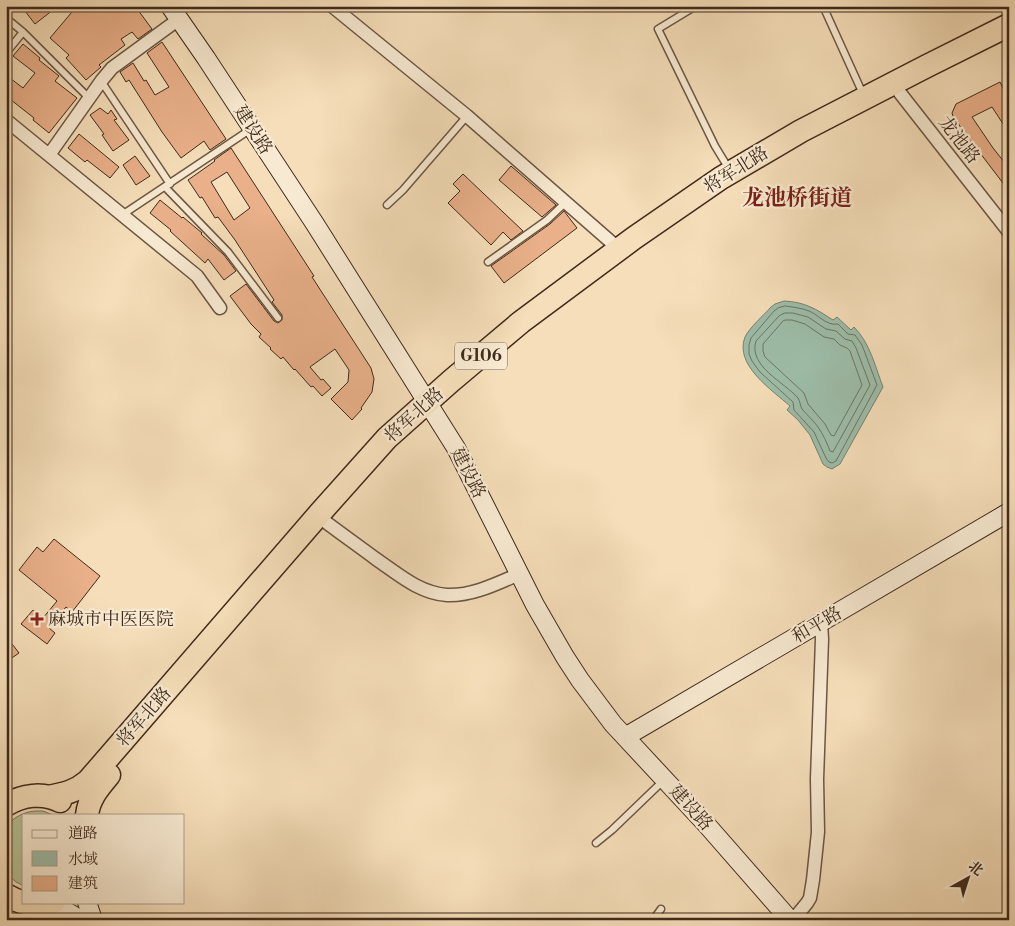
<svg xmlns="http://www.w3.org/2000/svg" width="1015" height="926" font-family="'Libre Bodoni','Noto Serif SC',serif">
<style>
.green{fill:#b5c294;stroke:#7a7658}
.water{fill:#9dbda9;stroke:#778271}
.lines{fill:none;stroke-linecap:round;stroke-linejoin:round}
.shore{stroke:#6e7462;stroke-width:1}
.building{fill:#e9b089;stroke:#3f2a1c;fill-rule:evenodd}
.lane-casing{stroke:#6c5743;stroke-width:9}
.street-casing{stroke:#6c5743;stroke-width:15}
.secondary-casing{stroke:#3f2a1c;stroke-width:20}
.highway-casing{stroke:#3f2a1c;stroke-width:25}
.lane{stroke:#f8ead2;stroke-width:6}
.street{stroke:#f8ead2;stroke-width:12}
.secondary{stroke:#f8ead2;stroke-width:18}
.highway{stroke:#f5deb9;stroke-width:22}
.poi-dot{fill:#8f2418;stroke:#f8ead2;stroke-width:2}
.labels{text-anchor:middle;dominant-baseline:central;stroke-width:4.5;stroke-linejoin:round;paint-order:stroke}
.shield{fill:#f8ead2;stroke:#766453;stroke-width:1}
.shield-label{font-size:16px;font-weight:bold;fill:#3f2a1c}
.street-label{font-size:18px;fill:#3f2a1c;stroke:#f8ead2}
.poi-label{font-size:18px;fill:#3f2a1c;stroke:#f8ead2;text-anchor:start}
.district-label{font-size:22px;font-weight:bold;fill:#7a1f14;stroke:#f8ead2}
</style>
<rect width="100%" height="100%" fill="#f5deb9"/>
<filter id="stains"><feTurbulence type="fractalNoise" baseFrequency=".004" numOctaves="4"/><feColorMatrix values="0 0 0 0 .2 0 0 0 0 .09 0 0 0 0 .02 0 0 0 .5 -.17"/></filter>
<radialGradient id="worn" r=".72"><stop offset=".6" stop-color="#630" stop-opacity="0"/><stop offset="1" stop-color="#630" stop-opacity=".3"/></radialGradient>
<path class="green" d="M35,811H43L53,815H24V886L16,882L6,873V826C15,817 23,812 35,811Z"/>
<path class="water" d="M784,301C805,302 816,309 833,320L837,317L851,330L854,327C870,343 875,366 883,387L840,464L832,469L827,467L823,464L810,435L798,420L787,410L790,406C772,390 734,365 745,337C750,327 763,316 771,307L775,304Z"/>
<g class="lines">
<path class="shore" d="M785,306C793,307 801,308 809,311C819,315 826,326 838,324L848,334L855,335L862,345L877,385L836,461L832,463L829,462L826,458L814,432L794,410L793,402L760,372L752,361L749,354V345L751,338L774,311L778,308Z
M785,313H793L808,317L826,329L836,331L845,339L852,341L856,348L870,385L833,452L830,451C827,443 823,434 818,427C813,420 807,415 802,409C800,405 800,401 798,398C784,382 748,366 756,341L779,316Z
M786,320H792L805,324L824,337L834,339L840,345L847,348L850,351L862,385L834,436L831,435L825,424L808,404L804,393L765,357L763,351V344L783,321Z"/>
</g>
<path class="building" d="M21,6H58L35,24Z
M77,6H135L152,29L138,39L132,32L121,39L125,45L99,65L101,67L86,80L66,58L69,55L50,38Z
M162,42L226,139L210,150L204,141L181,158L162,132L129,80L126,82L120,72L133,63L144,81L146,80L155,95L169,87L147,53Z
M23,44L40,58L39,60L59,76L55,81L77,98L49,133L33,120L34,118L6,96V75L23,88L35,73L13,56Z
M1000,82L1009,100V133L992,107L972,117L993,148L1009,168V191L977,149L976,150L953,116L952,113L956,104Z
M100,108L108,114L111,110L117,119L114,120L129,140L113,151L102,135L104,134L90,115Z
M79,134L119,167L110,178L87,160L85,162L68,148Z
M231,148L314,276L312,277L371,368L374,379L372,392L361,408L362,409L352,420L331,399L348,382L349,370L335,349L310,367L321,380L323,379L331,388L322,396L313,386L311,387L295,369L294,370L283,357L281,359L270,349L271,348L259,337L261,334L251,324L230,296L246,284L274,321L278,323L282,320V315L272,302L274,300L235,240L218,217L215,218L202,197L200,198L188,180L215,161L214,160ZM227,172L250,208L234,220L211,182Z
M135,156L150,176L136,185L123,165Z
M511,166L556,205L542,217L499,180Z
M463,174L523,231L511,240L503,232L491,245L448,203L460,191L453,184Z
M160,200L182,218L183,217L202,233L201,234L224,255L236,271L224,280L208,259L205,263L170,231L171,230L150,213Z
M564,211L577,228L504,283L491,266L550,224Z
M54,539L100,576L72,612L66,607L49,628L55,633L47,644L21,624L33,610L43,618L57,601L19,570L37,547L43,552Z
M6,636L19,653L6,662Z"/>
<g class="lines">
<g class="lane-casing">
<path id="lane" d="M696,6L658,29L715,146L729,169
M823,6L863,94
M6,18L23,32L89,98
M6,53L23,32
M101,81L170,184
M165,187L228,252L278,318
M387,205L403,190L467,116
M122,215L251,129
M488,262L547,220L566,202
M596,843L612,830L664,780
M653,920L661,909"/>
</g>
<g class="street-casing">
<path id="street" d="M332,6L467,116L619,249
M900,93L1009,232
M6,120L197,276L220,308
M49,155L102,80L112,68L179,19
M327,523C343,535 360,547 376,559C398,574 419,593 447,595C472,596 496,584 519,574
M793,920L807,903L810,898L813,880L818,832L817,779L822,639L821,623"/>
</g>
<g class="secondary-casing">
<path id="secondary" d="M170,6L206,58L315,224L456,448L535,605L565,657L580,680L613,724L706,824L790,920
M625,737L1009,512
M87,902L93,920
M48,904L66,911L81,920"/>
</g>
<g class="highway-casing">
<path id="highway" d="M48,797C64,794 75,792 88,781L320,513L387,438L451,381L521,322L634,238L721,178L801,131L927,66L1009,25
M6,805C22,795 43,792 60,801
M87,815C89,798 99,787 109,775
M6,895C21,904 38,907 54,902"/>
</g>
<use href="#lane" class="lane"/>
<use href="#street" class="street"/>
<use href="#secondary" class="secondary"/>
<use href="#highway" class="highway"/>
</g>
<path class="poi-dot" d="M34.5 611.5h5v5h5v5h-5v5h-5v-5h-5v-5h5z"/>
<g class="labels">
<rect class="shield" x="455" y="342.5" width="52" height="27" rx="4"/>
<g class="shield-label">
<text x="481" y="356">G106</text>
</g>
<g class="street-label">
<text transform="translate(253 130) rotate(57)">建设路</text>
<text transform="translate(959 140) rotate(52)">龙池路</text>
<text transform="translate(736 170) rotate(-32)">将军北路</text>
<text transform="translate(414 415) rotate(-42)">将军北路</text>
<text transform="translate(468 473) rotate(63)">建设路</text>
<text transform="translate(817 625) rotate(-30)">和平路</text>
<text transform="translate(144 717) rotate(-49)">将军北路</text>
<text transform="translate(691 808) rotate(48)">建设路</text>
</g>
<g class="poi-label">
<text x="48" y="619">麻城市中医医院</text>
</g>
<g class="district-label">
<text x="797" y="198">龙池桥街道</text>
</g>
</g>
<rect width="1015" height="926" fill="none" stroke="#f5deb9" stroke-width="25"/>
<rect x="8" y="8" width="1000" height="911" fill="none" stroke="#3f2a1c" stroke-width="2.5"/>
<rect x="12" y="12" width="990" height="901" fill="none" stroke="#3f2a1c"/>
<rect x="22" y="814" width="162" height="90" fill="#f8ead2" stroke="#ae9d89"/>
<rect x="32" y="830" width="25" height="8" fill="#f8ead2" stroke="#ae9d89"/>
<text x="68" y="838" font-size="15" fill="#3f2a1c">道路</text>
<rect x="32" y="851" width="25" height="15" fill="#9dbda9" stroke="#ae9d89"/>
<text x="68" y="864" font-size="15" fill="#3f2a1c">水域</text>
<rect x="32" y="876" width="25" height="15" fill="#e9b089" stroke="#ae9d89"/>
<text x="68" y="888" font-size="15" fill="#3f2a1c">建筑</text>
<g transform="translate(968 878) rotate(39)" stroke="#f8ead2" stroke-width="4" paint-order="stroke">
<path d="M0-4L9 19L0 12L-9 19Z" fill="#3f2a1c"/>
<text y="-8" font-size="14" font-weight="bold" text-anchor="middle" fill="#3f2a1c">北</text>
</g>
<rect width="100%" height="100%" filter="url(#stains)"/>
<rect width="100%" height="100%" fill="url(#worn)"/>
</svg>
